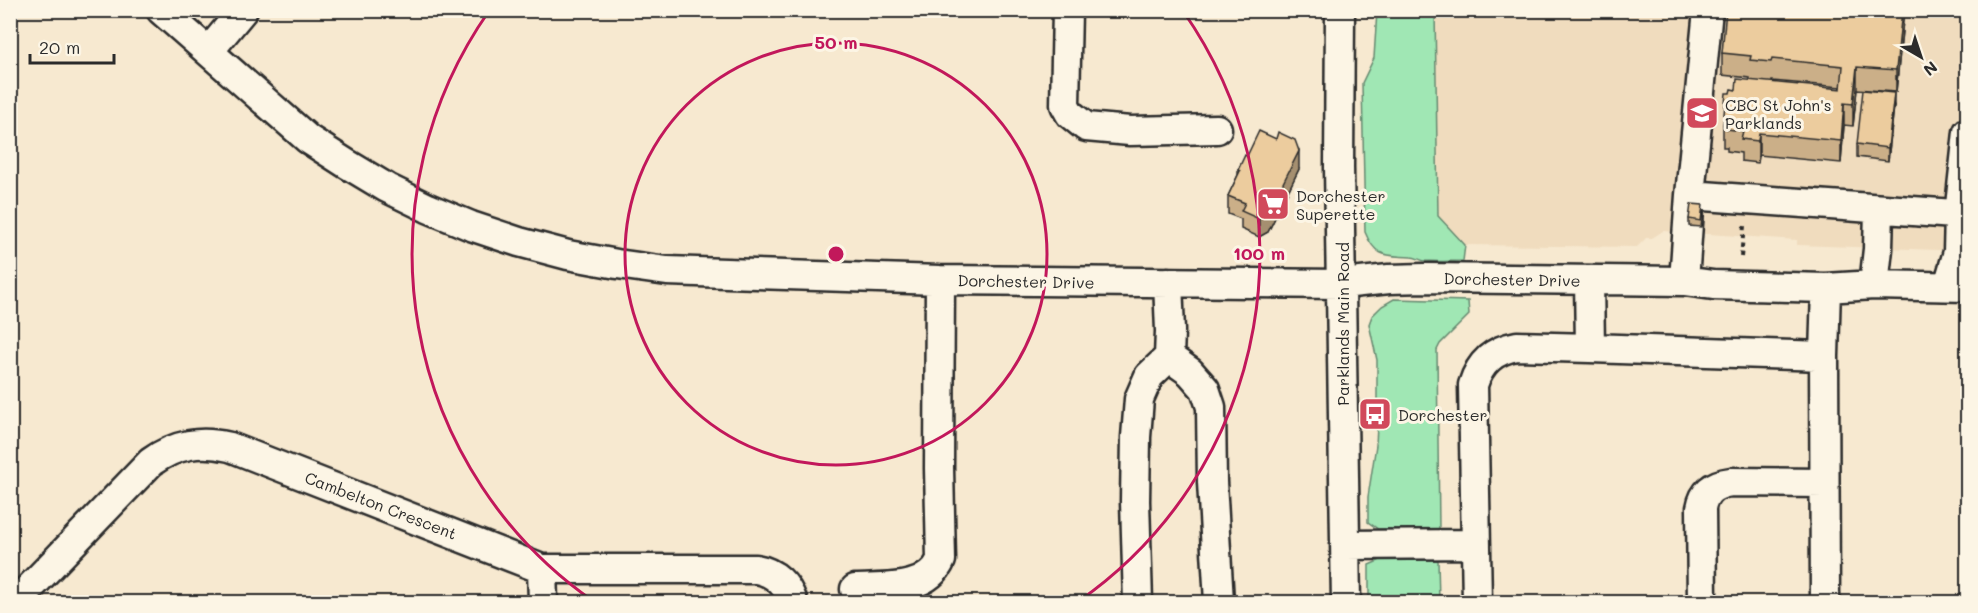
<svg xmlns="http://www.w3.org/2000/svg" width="1978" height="613" font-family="Mali,sans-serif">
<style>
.built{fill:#f0dcbe}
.green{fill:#a0e7b4;stroke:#668970;stroke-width:1.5}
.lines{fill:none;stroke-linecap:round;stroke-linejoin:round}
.minor-casing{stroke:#2b2b2b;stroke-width:33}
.path{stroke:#2b2b2b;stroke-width:4;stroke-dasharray:4.5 4.5;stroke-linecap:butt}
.minor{stroke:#fcf5e5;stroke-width:28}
.wall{fill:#cbaf88;stroke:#2b2b2b;stroke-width:1.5;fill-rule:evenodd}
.shaded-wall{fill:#a58f6f;stroke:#2b2b2b;stroke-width:1.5}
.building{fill:#eccc9e;stroke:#2b2b2b;stroke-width:1.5}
.ring{fill:none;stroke:#c2185b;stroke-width:3}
.labels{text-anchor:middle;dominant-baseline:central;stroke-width:6;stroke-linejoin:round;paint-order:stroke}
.poi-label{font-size:16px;fill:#2b2b2b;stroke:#fcf5e5;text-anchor:start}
.street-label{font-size:16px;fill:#2b2b2b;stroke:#fcf5e5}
.centre{fill:#c2185b;stroke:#fcf5e5;stroke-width:3}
.ring-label{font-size:18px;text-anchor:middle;font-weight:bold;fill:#c2185b;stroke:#fcf5e5;stroke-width:6;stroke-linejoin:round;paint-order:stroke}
</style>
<rect width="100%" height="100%" fill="#f7e9d0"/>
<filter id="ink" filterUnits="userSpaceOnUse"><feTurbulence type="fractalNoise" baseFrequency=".0167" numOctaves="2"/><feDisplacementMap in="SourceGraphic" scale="12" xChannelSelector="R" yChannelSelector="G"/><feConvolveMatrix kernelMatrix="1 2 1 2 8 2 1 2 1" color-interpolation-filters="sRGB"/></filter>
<g filter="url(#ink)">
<path class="built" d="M1435,11H1967V251L1797,245V240L1663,231L1652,238H1646L1637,247L1465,245L1438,216Z"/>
<path class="green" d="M1377,11H1435L1438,216L1465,245L1463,261C1450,261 1437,262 1425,261C1420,260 1416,257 1411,257C1387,255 1376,259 1365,232L1362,83L1374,58Z
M1394,299L1468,301L1469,315L1440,344L1437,350L1439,529H1378L1368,522V497L1376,445L1377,426V360L1369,324L1372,316L1382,306Z
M1383,559L1438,560L1439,602H1369V565Z"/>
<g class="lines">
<g class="minor-casing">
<path id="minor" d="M161,10L308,139L347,164L387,188L428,208L471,226L519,242L568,255L617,264L667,271L940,280L1342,284L1389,279L1424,278L1684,281L1713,285L1826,288L1874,285L1968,287
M1067,10L1065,105L1070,114L1086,127L1130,131L1217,129
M1340,10L1339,167L1346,602
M209,51L243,10
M1690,195L1968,215
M1589,280L1590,348L1824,356L1826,288
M1684,281L1690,195L1708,10
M1168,282L1170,331L1169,357L1190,372L1205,389L1211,407L1212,482L1219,602
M1874,285L1878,249L1879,209
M1948,286L1958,252L1959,215L1968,132
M1824,356L1825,602
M1345,545L1476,544
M542,569L543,602
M855,589C884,587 927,592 941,560L939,468L940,280
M16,602L151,462C176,444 200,440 230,447L542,569H756C775,572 787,585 793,602
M1138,602L1135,501L1136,437L1139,399L1149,376L1169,357
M1477,602L1473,385C1480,362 1494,350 1517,346L1590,348
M1702,602L1701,508C1704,491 1715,484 1731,482L1824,483"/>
</g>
<path class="path" d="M1741,257L1744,226"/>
<use href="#minor" class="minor"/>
</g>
<path class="wall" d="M1904,10L1896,92L1857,89L1853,126L1844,125L1841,163L1759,155L1758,163L1741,161V153L1727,151V147H1723V125L1730,93L1750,80V78L1722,75V53L1848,12ZM1772,81L1841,87V89L1772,83Z
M1894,106L1888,161L1857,157V144Z
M1299,169L1268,232L1259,237L1241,229V219L1228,214V196L1238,175V170Z
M1703,212L1701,227L1689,226V219Z"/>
<path class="shaded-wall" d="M1902,10H1904L1896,92V70Z
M1857,67V89L1853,126V104Z
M1894,93V106L1888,161V148Z
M1844,103V125L1841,163V141Z
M1759,133V155L1758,163V141Z
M1299,151V169L1268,232L1259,237V219Z"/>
<path class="building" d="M1726,10H1836L1848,12V10H1902L1896,70L1857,67L1853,104L1844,103L1841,141L1759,133L1758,141L1741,139L1743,131L1727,129V125H1723L1726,93H1730L1731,89L1736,90L1737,79L1841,89L1843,66L1772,59L1771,62L1750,60L1751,56L1722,53Z
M1863,90L1894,93L1888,148L1857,144Z
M1259,131L1276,139L1278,132L1295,140L1299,151L1268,213L1259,219L1241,211L1245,203L1228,196L1240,171L1238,170L1245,155L1247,156Z
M1691,204L1703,205L1701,221L1689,219Z"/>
</g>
<g class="ring">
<circle cx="836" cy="254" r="211"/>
<path d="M593 601A423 423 0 0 1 489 11M1183 11A423 423 0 0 1 1079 601"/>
</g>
<defs>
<g id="school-square" transform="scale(1.725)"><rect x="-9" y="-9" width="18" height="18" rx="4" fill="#d1495b" stroke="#fcf5e5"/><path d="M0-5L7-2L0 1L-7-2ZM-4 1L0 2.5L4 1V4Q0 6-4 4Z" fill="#fff"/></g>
<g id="supermarket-square" transform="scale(1.725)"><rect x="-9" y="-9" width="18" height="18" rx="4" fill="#d1495b" stroke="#fcf5e5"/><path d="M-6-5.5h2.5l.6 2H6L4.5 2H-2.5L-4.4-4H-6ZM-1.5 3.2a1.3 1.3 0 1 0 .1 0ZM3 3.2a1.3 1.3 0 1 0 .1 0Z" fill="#fff"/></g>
<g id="bus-square" transform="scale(1.725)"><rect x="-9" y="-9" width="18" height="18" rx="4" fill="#d1495b" stroke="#fcf5e5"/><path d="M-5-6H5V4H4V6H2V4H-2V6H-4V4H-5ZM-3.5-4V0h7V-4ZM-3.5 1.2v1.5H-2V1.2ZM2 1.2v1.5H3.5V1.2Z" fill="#fff"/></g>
</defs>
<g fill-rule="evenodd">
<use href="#school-square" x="1702" y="113"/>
<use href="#supermarket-square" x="1273" y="204"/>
<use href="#bus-square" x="1375" y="414"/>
</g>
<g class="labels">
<g class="poi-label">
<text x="1725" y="104">CBC St John's<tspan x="1725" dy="18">Parklands</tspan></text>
<text x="1296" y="195">Dorchester<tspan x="1296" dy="18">Superette</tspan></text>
<text x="1398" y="414">Dorchester</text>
</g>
<g class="street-label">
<text transform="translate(1512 279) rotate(1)">Dorchester Drive</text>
<text transform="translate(1026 281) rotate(1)">Dorchester Drive</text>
<text transform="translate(1342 324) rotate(-90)">Parklands Main Road</text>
<text transform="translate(381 505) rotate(21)">Cambelton Crescent</text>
</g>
</g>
<circle cx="836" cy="254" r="9" class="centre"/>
<g class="ring-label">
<text x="836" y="49">50 m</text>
<text x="1259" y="260">100 m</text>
</g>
<rect width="1978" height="613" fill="none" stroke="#fcf5e5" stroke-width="36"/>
<rect x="18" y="18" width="1942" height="577" fill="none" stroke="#2b2b2b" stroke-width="2" filter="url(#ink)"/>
<g transform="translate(1921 57) rotate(141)" stroke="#fcf5e5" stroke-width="4.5" paint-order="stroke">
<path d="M0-4.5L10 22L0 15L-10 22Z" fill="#2b2b2b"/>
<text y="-9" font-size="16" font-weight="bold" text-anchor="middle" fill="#2b2b2b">N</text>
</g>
<path d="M30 54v9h84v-9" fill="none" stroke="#2b2b2b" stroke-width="3"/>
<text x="39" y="54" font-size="18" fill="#2b2b2b" stroke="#fcf5e5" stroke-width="4.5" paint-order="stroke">20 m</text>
</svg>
